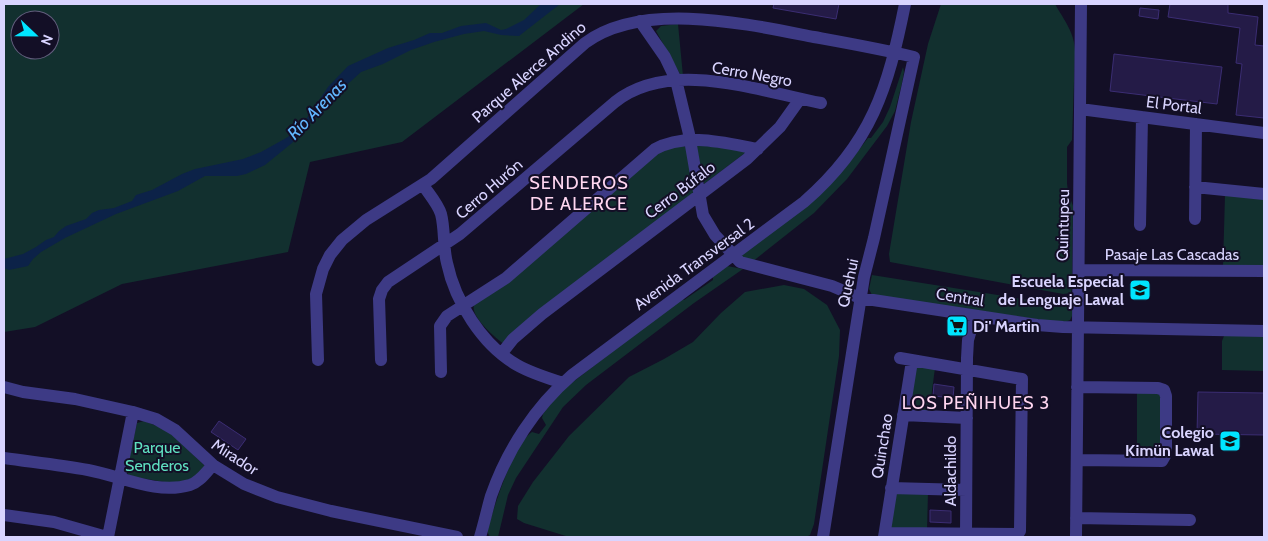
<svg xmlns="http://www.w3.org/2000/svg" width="1268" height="541" font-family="Cabin,sans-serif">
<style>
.green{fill:#12302f;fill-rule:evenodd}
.water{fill:#0c2248}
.building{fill:#241b47;stroke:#3b2d73}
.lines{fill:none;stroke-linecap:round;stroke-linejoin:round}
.minor{stroke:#3d3a85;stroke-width:12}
.labels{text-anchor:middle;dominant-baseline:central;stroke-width:4;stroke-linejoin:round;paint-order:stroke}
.street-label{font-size:16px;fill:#d9d4ff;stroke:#130f26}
.poi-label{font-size:16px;font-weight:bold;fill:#d9d4ff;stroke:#130f26;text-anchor:end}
.park-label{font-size:16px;fill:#5fe0c0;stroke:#130f26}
.water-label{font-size:18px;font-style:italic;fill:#62b6ff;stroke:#130f26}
.neighbourhood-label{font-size:18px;letter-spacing:1px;fill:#ffd6f0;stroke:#130f26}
</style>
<rect width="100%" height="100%" fill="#130f26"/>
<path class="green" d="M4,4H584L402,142L310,162L288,252L122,284L35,327L4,332ZM20,20H50V50H20Z
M941,4H1055C1064,20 1075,33 1075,52L1072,140L1067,147V183L1068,192L1073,206L1072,288L1071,293L1063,294L890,262L889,254L911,122L928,44Z
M678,24L683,76H681L656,31L661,26Z
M903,67L904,72L902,83L895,111L887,126L847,179L814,213L752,262L742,258V255L851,160L868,138H871L883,122L890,107Z
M673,143L686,147L694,192L504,344C495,338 470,316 474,305L654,152Z
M696,145L749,150L704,184Z
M1225,195L1264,198V268L1223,266Z
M727,266L743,269L694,303L586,385L563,407L516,478L508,495L498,537H490L487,531C494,508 513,444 532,432L539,434L546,425L542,418L543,414L560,392L682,298L684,300L713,280V276Z
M872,275L1073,307L1072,316L1070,320L1063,323L872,295L869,289Z
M784,285L804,289L827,305L840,330L839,356L814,524L810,535L806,537H569L524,523L517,519L518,506L533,482L569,436L629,377L664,359L693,342L721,313L745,292Z
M1224,336H1264V371L1222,370V341Z
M916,367L935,368L929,413L910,412Z
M1137,391H1160L1162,455L1137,458Z
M144,421L167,430L205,466L206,469L181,485L130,476L126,472L137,423Z
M928,492L927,531L889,529L894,494Z"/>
<path class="water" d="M541,4H560L519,36L501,35L484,31L464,34L434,42L411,50L383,64L361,72L339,92L292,143L265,165L246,174L237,176H205L178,191L116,214L65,238L41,252L33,259L28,266L9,270L4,268V259L23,254L36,247L46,240L54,237L59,231L66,226L86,219L92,213L99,210L114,208L132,201L136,195L152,190L182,174L195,169L243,159L261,152L288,137L300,124L305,121L328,87L348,66L388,48L414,40L430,33H442L461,26L486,23L501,30L506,29L524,20Z"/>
<path class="building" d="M774,4H839L836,19L773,8Z
M1170,4H1228V13L1258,17L1255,45L1264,46V118L1236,115L1242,64L1236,63L1240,28L1168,17Z
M1140,8L1159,10L1158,19L1139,16Z
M1114,54L1222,67L1217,104L1110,91Z
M934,384L954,387L953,398L933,396Z
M1198,392L1264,393V435L1197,434Z
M219,421L246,439L238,450L211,432Z
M930,510L951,511V523L930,522Z"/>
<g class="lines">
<path class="minor" d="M640,21L665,57L676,80L689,134L703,215L715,235L740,262L832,286L860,298L1037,325L1063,327L1264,331
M1080,109L1264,133
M423,185C429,194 438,204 441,214C445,229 443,248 447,263C455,301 482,345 517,365C531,373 547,378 563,383
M1195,187L1264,194
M1195,219L1196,124
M1140,225L1142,117
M1079,270L1264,271
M502,353L513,339L542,314L747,159L780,127L800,99
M318,360L316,294L323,269L330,255L342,240L366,220L431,179L585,43C643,0 747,24 814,37C847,43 881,49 914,57L874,238L864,277L823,537
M381,360L379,299L382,290L388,282L460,234L615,102C671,58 758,91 821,103
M441,372L440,326L447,316L506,278L655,149C686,132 725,143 758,149
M4,387L23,392L75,399L133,412L156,419L175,430L213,465L244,484L277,497L331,511L457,537
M903,415L967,418
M4,458C32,462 60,465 88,470C121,476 156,495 190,485C200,482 206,472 213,465
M1077,460L1162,461L1166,454V396L1164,390L1158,388L1077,387
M891,488L966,490
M4,515L54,522L107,537
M1076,518L1190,520
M885,533L1018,534L1020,531L1022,379L900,358
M108,537L133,412
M480,537C484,524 487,510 491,496C507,450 535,407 572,375L804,202C872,143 888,88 905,4
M884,537L912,361
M966,537L967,358L968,340L975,316
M1076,537L1081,4"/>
</g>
<defs>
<g id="school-square" transform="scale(1.125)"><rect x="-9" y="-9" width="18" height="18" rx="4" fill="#00e5ff" stroke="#130f26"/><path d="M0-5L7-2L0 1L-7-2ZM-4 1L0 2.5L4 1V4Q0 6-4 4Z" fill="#111"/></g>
<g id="supermarket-square" transform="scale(1.125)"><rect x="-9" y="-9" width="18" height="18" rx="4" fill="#00e5ff" stroke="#130f26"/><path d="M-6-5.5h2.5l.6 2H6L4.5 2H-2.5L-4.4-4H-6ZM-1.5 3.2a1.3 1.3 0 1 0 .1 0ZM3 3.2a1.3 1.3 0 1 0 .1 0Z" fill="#111"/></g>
</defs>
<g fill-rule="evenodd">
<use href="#school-square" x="1140" y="290"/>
<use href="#supermarket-square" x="957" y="326"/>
<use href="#school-square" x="1230" y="441"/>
</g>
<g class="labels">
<g class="street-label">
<text transform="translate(529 72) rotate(-41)">Parque Alerce Andino</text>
<text transform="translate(752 74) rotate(10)">Cerro Negro</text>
<text transform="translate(1174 105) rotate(7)">El Portal</text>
<text transform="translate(489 189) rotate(-41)">Cerro Hurón</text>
<text transform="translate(680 190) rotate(-37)">Cerro Búfalo</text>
<text transform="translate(1063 225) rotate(-89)">Quintupeu</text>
<text x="1172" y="254">Pasaje Las Cascadas</text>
<text transform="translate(694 264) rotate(-36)">Avenida Transversal 2</text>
<text transform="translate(848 283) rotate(-78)">Quehui</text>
<text transform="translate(960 297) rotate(9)">Central</text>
<text transform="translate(882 446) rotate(-81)">Quinchao</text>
<text transform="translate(235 457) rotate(33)">Mirador</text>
<text transform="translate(950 471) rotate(-90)">Aldachildo</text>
</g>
<g class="poi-label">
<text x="1124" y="281">Escuela Especial<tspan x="1124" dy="18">de Lenguaje Lawal</tspan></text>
<text x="973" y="326" text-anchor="start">Di' Martin</text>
<text x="1214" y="432">Colegio<tspan x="1214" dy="18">Kimün Lawal</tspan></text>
</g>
<g class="park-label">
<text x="157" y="447">Parque<tspan x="157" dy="18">Senderos</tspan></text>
</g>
<g class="water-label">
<text transform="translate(317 109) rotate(-46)">Río Arenas</text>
</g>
<g class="neighbourhood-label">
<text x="579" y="183">SENDEROS<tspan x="579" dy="21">DE ALERCE</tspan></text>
<text x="976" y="403">LOS PEÑIHUES 3</text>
</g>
</g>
<rect width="1268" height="541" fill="none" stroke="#d9d4ff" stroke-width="10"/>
<g transform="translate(35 35) rotate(112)"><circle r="24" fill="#130f26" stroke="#625e7d"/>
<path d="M0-4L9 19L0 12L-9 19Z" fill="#00e5ff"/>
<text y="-8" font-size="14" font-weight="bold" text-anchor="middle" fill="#d9d4ff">N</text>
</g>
</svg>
